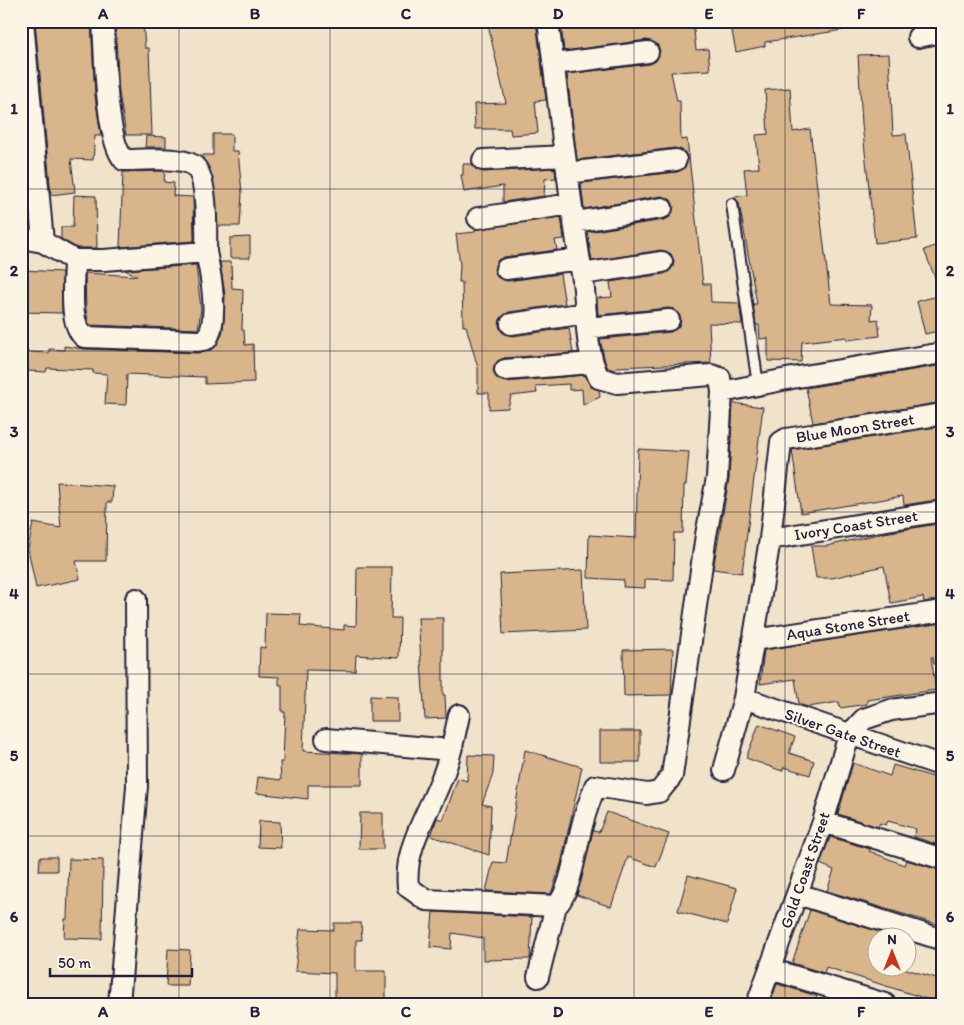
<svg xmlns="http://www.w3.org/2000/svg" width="964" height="1025" font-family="Itim,sans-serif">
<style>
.building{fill:#d8b58a;stroke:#22223b}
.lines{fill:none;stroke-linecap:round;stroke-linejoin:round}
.service-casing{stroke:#22223b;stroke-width:14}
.minor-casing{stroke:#22223b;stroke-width:24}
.service{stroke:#fcf5e5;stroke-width:10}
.minor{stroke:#fcf5e5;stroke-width:20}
.grid{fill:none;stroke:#22223b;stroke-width:1;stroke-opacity:0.55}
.labels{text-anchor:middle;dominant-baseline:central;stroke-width:4;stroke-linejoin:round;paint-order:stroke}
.street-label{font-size:16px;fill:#22223b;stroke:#fcf5e5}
.neatline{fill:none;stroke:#22223b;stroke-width:2}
.grid-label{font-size:16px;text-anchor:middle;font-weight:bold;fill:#22223b}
</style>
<rect width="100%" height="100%" fill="#f1e2ca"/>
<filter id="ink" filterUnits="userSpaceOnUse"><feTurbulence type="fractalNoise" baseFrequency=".02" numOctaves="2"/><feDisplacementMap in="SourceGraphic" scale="10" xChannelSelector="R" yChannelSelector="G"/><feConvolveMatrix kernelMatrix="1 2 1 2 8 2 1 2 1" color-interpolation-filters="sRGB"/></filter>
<g filter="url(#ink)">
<path class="building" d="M35,21H91L95,96L101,136H95L93,160L71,159L75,192L51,195Z
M115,21H143L145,48H149L152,135H126L119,93Z
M487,21H536L546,100L535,101L538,133L511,135L510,129H475L474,104L506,103Z
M573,21L632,25V21H693L696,50L708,49L710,70L671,72L677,101H680L681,140L687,139L703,284H710L711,302L739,303L742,324L709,323L711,363L617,367L615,370L608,368L605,362L600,339L671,332L680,325L681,318L674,309L668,308L598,315L597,298L612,297L610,282L664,274L673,267L674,261L671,254L661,250L592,261L587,232L664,220L670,217L674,207L671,200L661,196L584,209L581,183L677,172L683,169L688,159L685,153L675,148L577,160L567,74L650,64L656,61L660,51L657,44L647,40L564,51L561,25H574Z
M730,21H842L843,30L765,42V46L736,52Z
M889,54L893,135L906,134L917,239L875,243L862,124L858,55Z
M790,88L793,132L810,129L831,304L872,305L871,320L878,319L880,336L847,340V337L802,342L801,362L768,361V338L760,339L759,325H756L753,304H757L739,203L734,197L747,195L744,169L759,168L756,135L768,134L765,90Z
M21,133L29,218H21Z
M213,134H232V151H238L242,193L240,226H218L213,179L203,159V155H213Z
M146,136L166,137V147H145Z
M463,164H472L477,170L484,172L555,168L556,178L545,179L544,196L503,202V186L464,192L461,175H463Z
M165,171L164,182L174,183L173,196L193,197L194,241L120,247L123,172Z
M74,195L96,196L97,248H77L61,239V227H73Z
M561,217L564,239L555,240L557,250L504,257L498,260L494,270L497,277L507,281L560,274L565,304L509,312L500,319L499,326L502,332L512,336L569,328L573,353L504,358L495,364L493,371L500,380L506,382L585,375L591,387L599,390L600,397L583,405L582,389L569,390V384L536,386L537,393L511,396L508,408L489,409V393H478V368L466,326H463L462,282H459L460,265L456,234L475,232V229Z
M250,237V258H230V238Z
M943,243V295H942L924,250Z
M220,262H231L232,288L243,289L242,330H244L245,345L253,344L254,382L205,384V377L127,374L126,405L105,404L107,374L93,373V370L47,368L46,372L27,371V352L49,353V349L64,350V346L84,349L198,353L214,348L222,335L224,321L225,295Z
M196,265L201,309L198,329L89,325L86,310L85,273L137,276L125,270Z
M22,270L62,272V313L21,312Z
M943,295V330L925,334L917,301Z
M943,365V402L813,423L806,388Z
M733,403L763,407L742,573L713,569L729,479Z
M943,426V499L904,505L903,496L801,513L792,450Z
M638,449L689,452L686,485H684L683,533H674L673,580L645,579V588L623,587L624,580L588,578L589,535L636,538Z
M57,482L113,486L112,502H107L106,561H76L80,579L36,588L28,549L33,523L61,528Z
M943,523V599L924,602L923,597L891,603L884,566L832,578H816L811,546H827L878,534Z
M357,567H392L391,618H400L399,658L356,655L355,671L306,670L303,751L362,754V785H308V799L256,793L258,777L281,780L280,762H283L285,712H282V685H279V677L259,676L260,647L265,648L266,613L301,614L300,626L344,630V625L356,626Z
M583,570L586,630L503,634L500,574Z
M418,618H443V695H445L446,718L425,719Z
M943,623V663L934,664L933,657H931L936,690L867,700V704L840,708L839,702L808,707L799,704L795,679L760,684L764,650Z
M673,649L671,695L624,696L623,650Z
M370,696L398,697V721H370Z
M759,724L795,737L789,753L814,761L810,775L784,767L782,771L746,758Z
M600,731H640V762H600Z
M525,750L582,767L561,864L551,894L486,891L493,862L506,863Z
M468,755L494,756L493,774L482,804L491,806L489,855L431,836L437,818L443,820L458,778L467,781Z
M853,763L890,776L893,765L943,780V846L914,837L916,829L888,821L886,825L880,823L878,827L838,814Z
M607,812L669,834L656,867L628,857L611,907L577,895L593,831L599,832Z
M360,813H383V849H359Z
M259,821L280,822L281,848L258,847Z
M830,837L870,849L869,851L904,865L906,860L943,871V926L827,891L834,870L820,864Z
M40,857H57V871H39Z
M69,859L103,860L102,939L64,938L65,919H67Z
M688,875L737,888L727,924L678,911Z
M810,910L889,935L888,938H876V968H903L943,980V1004L826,967L824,973L792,963Z
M433,912L532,917L530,959L483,960V938L452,933L451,949L430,947Z
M334,923H361L362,940H356V971H386V1004H335V973L295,971L300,929L334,930Z
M168,949L190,950L188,986H166Z
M777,984L817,996L814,1004H770Z"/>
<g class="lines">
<g class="service-casing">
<path id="service" d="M732,204L758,385"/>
</g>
<g class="minor-casing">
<path id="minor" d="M23,21L43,242
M103,21C105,52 105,139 124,160C141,160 180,156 193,165C209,176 206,235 206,252
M548,21C559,105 568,190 582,274C588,308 583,346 599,378L617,383L711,375L720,378L722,392L792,378L943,353
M918,37L943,32
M554,64L648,52
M483,160L565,156
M567,173L676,160
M478,218L571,204
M575,222L662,208
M21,238L43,242L74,260H104L206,252C211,275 219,319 207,339L198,341L84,337C68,323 74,281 74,260
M506,269L579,259
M582,274L662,262
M511,324L586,313
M587,328L669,320
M505,370L591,363
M770,539L943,511
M753,640L943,611
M744,698L943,766
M459,715C454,739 449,763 439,785C425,819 404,850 408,887L426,900L556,906C571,894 577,842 583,822C586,810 591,798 595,786L647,794L659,792L672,776L706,535L717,478L722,392
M326,739L451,750
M724,770L744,698L770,539L781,442L786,439L943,414
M823,822L943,859
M798,894L943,940
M770,969L885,1004
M538,977L556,906
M119,1004L137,786L136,599
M757,1004L823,822L849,735L864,719L891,710L943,703"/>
</g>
<use href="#service" class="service"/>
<use href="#minor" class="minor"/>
</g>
</g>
<path class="grid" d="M179,21V1004M330,21V1004M482,21V1004M634,21V1004M785,21V1004M21,189H943M21,351H943M21,512H943M21,674H943M21,836H943"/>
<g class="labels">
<g class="street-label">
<text transform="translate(855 428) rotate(-9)">Blue Moon Street</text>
<text transform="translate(856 525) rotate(-9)">Ivory Coast Street</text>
<text transform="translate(848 625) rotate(-9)">Aqua Stone Street</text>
<text transform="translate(843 733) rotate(19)">Silver Gate Street</text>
<text transform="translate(805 870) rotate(-71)">Gold Coast Street</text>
</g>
</g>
<rect width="964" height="1025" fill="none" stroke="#fcf5e5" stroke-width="55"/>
<g transform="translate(892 952)"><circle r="24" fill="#fcf5e5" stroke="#a5a1a1"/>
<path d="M0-4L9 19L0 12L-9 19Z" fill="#c8321e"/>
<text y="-8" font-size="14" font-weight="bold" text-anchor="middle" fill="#22223b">N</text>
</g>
<path d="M50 968v8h142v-8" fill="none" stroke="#22223b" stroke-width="2.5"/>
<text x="58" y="968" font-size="15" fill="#22223b" stroke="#fcf5e5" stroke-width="4" paint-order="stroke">50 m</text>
<rect x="28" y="28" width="908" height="970" class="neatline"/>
<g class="grid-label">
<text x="103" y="19">A</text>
<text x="255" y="19">B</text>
<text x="406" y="19">C</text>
<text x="558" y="19">D</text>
<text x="709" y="19">E</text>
<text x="861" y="19">F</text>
<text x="14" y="114">1</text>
<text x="950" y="114">1</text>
<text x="14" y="276">2</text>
<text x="950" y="276">2</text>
<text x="14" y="437">3</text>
<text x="950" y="437">3</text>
<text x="14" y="599">4</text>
<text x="950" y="599">4</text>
<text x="14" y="761">5</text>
<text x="950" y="761">5</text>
<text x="14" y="922">6</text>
<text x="950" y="922">6</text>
<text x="103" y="1017">A</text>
<text x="255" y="1017">B</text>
<text x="406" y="1017">C</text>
<text x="558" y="1017">D</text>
<text x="709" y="1017">E</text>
<text x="861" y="1017">F</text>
</g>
</svg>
